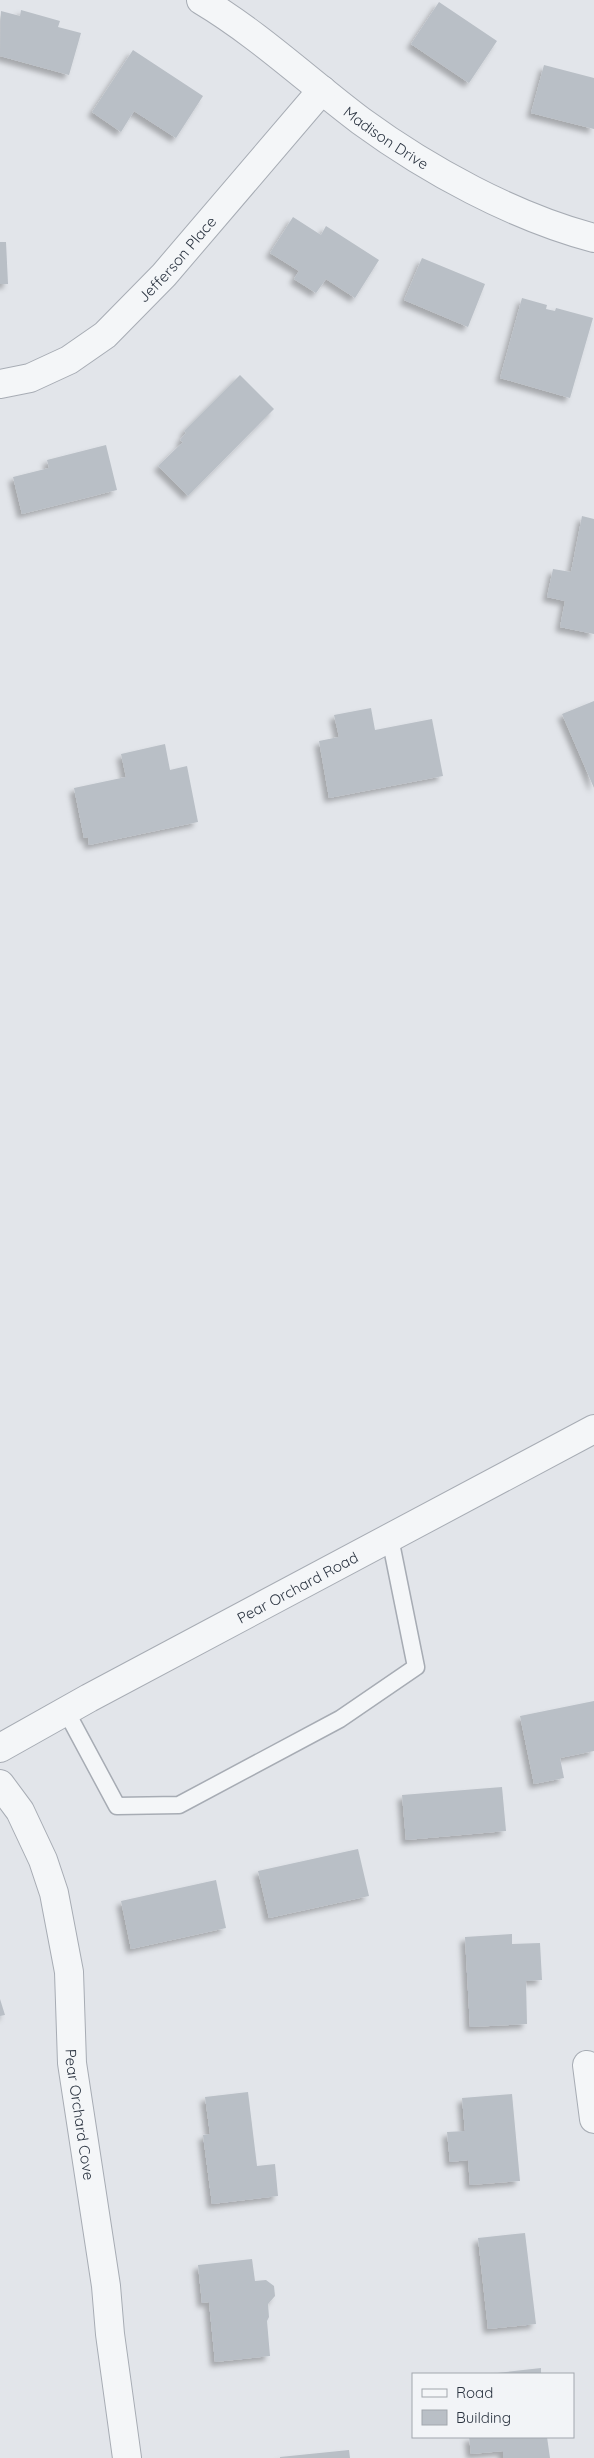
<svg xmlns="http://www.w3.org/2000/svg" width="594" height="2458" font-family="Quicksand,sans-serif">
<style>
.building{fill:#b9bfc6;filter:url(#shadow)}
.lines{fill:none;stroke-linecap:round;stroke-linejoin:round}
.service-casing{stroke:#a7acb4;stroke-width:19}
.minor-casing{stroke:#a7acb4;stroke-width:30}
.service{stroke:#f4f6f8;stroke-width:16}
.minor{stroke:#f4f6f8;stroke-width:28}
.labels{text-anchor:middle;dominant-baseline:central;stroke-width:4;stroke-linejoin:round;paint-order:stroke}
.street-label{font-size:15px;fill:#2b3441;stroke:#f2f4f7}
</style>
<defs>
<filter id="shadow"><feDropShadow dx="-4.5" dy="4.5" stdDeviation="2.5" flood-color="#0004"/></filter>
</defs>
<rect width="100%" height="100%" fill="#e2e5ea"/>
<path class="building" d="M439,2L497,41L469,83L411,44Z
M21,10L60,21L58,27L81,33L69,75L0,56L1,11L20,16Z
M133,50L203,96L176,138L134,111L121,132L92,112Z
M544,65L594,78V129L531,113Z
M293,217L321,235L326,226L379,260L355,298L326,279L316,293L294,279L299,271L270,253Z
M0,242H6L8,284H0Z
M422,258L485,284L468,327L404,300Z
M522,298L547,305L546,309L555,311L556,308L593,318L570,398L500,378Z
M240,375L274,409L188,496L158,466L183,442L180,440L186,433L184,431Z
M106,445L117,490L22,514L13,477L49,468L47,460Z
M582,516L594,519V634L560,627L565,601L547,597L553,569L571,572Z
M594,701V788L562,714Z
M371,708L375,730L432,719L443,776L329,798L319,741L339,737L334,715Z
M165,744L170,770L187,766L198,822L89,845L88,837L84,838L74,788L126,777L121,754Z
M594,1701V1751L560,1758L564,1778L534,1784L520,1716Z
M502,1787L506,1831L406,1840L402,1795Z
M358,1849L369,1896L269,1918L258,1871Z
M216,1880L226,1928L131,1949L121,1901Z
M512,1934V1944L540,1943L542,1980L526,1981L527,2024L470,2027L465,1937Z
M0,1999L5,2015L0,2016Z
M248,2092L257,2166L275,2164L278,2196L212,2204L203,2135L210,2134L205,2097Z
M512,2094L520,2181L470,2185L468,2160L450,2162L447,2132L465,2131L462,2098Z
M525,2233L536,2324L488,2329L478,2238Z
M252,2259L255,2281L266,2280L274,2286L275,2296L268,2304L269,2317L267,2321L270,2356L215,2362L209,2302L202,2303L198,2265Z
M541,2368V2374H497V2373Z
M469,2437H547L550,2458H503V2451L471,2454Z
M349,2450L350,2458H280V2457Z"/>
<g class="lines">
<g class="service-casing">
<path id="service" d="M66,1711L117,1806L179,1805L340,1719L416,1667L390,1538"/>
</g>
<g class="minor-casing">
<g id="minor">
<path id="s1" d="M201,0C258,34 308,81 361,121C428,170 514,217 594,238"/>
<path id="s2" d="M0,384L30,378L69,360L105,335L164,275L322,90"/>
<path id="s3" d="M0,1748L89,1698L594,1429"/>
<path id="s4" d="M0,1784L20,1811L43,1860L54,1893L69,1972L72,2063L106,2286L110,2334L127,2458"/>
<path d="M587,2065L594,2119"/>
</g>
</g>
<use href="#service" class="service"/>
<use href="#minor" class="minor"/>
</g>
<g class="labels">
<g class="street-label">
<text stroke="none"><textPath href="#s1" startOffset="231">Madison Drive</textPath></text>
<text stroke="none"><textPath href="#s2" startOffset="222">Jefferson Place</textPath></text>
<text stroke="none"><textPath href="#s3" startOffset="338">Pear Orchard Road</textPath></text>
<text stroke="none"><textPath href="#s4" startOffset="346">Pear Orchard Cove</textPath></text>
</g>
</g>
<rect x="412" y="2373" width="162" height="65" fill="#f2f4f7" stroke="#a2a7ae"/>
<rect x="422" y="2389" width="25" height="8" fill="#f4f6f8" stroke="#a2a7ae"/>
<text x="456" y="2398" font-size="15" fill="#2b3441">Road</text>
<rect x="422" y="2410" width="25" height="15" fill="#b9bfc6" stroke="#a2a7ae"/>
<text x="456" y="2423" font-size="15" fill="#2b3441">Building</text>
</svg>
